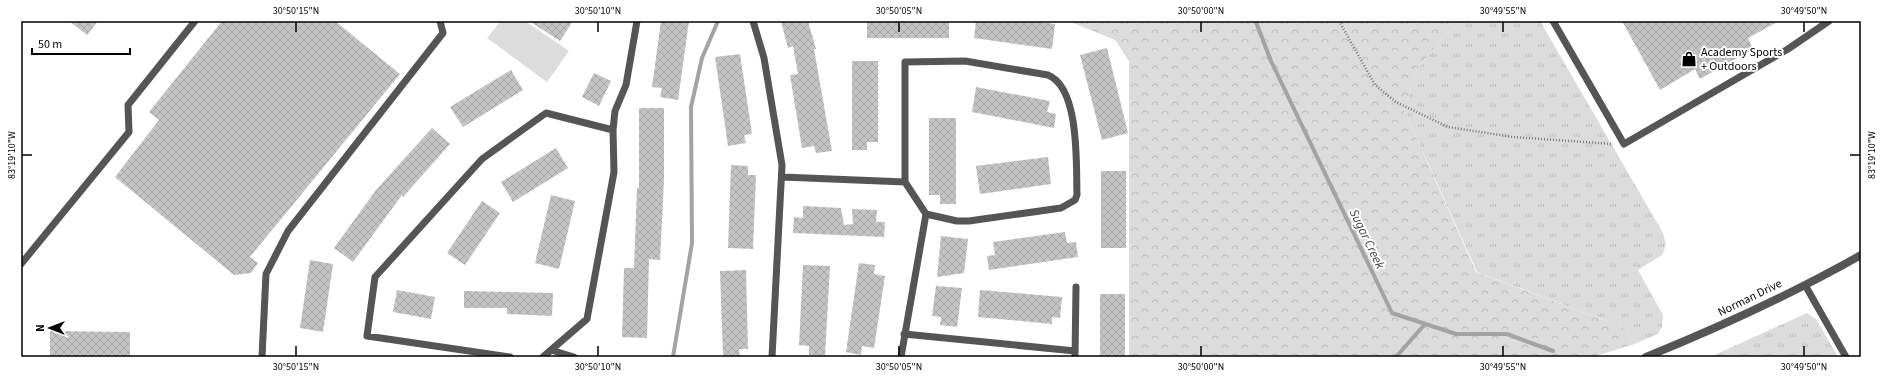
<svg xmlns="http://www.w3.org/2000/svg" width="1882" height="378" font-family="'Source Sans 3',sans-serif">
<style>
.grass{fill:url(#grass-tufts)}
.forest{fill:url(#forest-crowns)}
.park{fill:#dcdcdc}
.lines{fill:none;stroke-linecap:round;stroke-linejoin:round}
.stream{stroke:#a3a3a3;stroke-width:4}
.building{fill:url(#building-cross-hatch)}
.path{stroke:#777;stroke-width:2.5;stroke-dasharray:1 2;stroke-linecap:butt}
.service{stroke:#555;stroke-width:7}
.tertiary{stroke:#555;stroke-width:8}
.ticks{fill:none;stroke:#000;stroke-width:1.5}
.labels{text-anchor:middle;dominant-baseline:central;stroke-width:4;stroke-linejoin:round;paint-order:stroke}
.poi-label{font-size:12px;fill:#000;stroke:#fff;text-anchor:start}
.street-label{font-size:12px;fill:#000;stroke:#fff}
.water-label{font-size:13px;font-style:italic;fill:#444;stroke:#fff}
.neatline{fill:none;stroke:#000;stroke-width:1.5}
.ticks-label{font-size:10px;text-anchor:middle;fill:#000}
</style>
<defs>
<pattern id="grass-tufts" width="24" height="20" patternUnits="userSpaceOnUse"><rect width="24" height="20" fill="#dcdcdc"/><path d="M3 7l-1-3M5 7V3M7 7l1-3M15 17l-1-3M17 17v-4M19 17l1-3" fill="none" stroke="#bbb"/></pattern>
<pattern id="forest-crowns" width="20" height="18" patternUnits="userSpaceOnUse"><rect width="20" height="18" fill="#dcdcdc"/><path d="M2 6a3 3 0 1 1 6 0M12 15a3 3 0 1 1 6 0" fill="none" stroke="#bbb"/></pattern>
<pattern id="building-cross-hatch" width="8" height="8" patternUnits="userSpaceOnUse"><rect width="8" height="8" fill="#c4c4c4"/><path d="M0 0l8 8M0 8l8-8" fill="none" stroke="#a7a7a7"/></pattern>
</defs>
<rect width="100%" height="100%" fill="#fff"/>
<path class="grass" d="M1464,21H1540L1663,233L1666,245L1662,255L1638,270L1663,315L1662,327L1658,334L1632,345L1627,329L1477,272L1404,110L1418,68L1446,34Z
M1807,313L1816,319L1838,357H1710Z"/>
<path class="forest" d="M1068,21H1464L1446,34L1418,68L1404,110L1476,272L1627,329L1632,345L1592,357H1129V61L1115,40Z"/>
<path class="park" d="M501,21H525L569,51L547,82L487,38Z"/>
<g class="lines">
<path class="stream" d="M1254,21L1256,22L1271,61L1392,313L1456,334H1507L1553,351
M673,357L692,243L691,107L702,58L718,21
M1396,357L1425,324"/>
</g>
<path class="building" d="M69,21H98L87,35Z
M222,21H335L400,74L250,257L258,263L251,273L234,275L115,177L159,120L149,112Z
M529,21H573L560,41Z
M661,21H689L678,100L660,97L662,88L652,87Z
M781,21H808L816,49H814L832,151L816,153L814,146L802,148L790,75L798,74L793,46L788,48Z
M867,21H949V38H867Z
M976,21H1032L1055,24L1052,49L974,38Z
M1622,21H1779L1748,38L1753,49L1700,79L1695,69L1660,90Z
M1107,48L1128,133L1102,140L1080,55Z
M740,54L752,134L744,135L746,143L728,146L715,57Z
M852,61H878V142H867V150H852Z
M511,70L523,90L463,127L450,107Z
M594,73L611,81L599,106L582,97Z
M976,87L1050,101L1047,112L1056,114L1054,128L972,112Z
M639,108H664V180L660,260L649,259L647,338L622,337L624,268H634L637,188H639Z
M929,118H956V204H940V195H929Z
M432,128L450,144L403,197L402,195L353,262L334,248L376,190Z
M556,148L568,168L513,202L501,182Z
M1048,157L1051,184L980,194L976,166Z
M731,165L748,166V175H756L753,249L728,248Z
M1101,171H1126V248H1101Z
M551,195L575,201L559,269L535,263Z
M482,201L500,213L465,265L447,253Z
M803,206L841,208L844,225L853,224L852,209L877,210L876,222H885L884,237L793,233L794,217L803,218Z
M1065,232L1067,243L1076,242L1078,257L989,270L987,256L995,255L993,242Z
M941,236L968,239L964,273L937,277Z
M310,260L333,264L323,332L300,328Z
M859,263L875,265L874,274L885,276L874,348L862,346L861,355L846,352Z
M803,265L830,266L825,356L809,355V346L799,345Z
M746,270L748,349H739L740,356H723L720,271Z
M936,286L962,288L957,327L940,325L941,317L932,316Z
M397,290L435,297L431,319L393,312Z
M980,290L1062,297L1060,318L1052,317V324L978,317Z
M464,291L553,293L552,316L507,314V308H464Z
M1100,294H1125V357H1100Z
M50,331L130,332V357H50Z"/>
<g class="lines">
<path class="path" d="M1339,21L1375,85L1396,102L1448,127L1513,137L1613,144"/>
<path class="service" d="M753,21L764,58L782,165L772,357
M1553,21L1624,144L1788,49L1829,21
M782,177L905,182
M21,264L129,132L128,105L195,21
M1805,285L1846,357
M904,334L1075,351
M262,357L266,274L288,231L443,33L440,21
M510,357L367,336L375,277L482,159L546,113L613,130
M543,357L551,350
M574,357L551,350L587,319L614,172L613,130L615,111L626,85L637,21
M901,357L926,214L905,182V62L965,61L1048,75C1080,88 1076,165 1077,195L1075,200L1061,208L969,221H957L926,214
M1075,357L1076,287"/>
<path class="tertiary" d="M1646,357C1720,327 1792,294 1861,255"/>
</g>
<path class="ticks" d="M296,22V32M598,22V32M899,22V32M1201,22V32M1503,22V32M1804,22V32M22,155H32M1850,155H1860M296,346V356M598,346V356M899,346V356M1201,346V356M1503,346V356M1804,346V356"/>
<defs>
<g id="shop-bare" transform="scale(1.2)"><path d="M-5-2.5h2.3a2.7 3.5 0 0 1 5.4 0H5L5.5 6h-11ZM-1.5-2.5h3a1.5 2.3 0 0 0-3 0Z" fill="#000" stroke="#fff" stroke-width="2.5" paint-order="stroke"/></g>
</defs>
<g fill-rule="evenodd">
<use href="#shop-bare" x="1689" y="59"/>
</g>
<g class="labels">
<g class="poi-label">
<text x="1701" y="52">Academy Sports<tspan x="1701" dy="14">+ Outdoors</tspan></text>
</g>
<g class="street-label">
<text transform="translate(1750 298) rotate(-26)">Norman Drive</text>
</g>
<g class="water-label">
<text transform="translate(1367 239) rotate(64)">Sugar Creek</text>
</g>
</g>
<rect width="1882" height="378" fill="none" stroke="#ffffff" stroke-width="44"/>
<g transform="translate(50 328) rotate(270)" stroke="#ffffff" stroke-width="3" paint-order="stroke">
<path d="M0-3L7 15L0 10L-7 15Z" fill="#000000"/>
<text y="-6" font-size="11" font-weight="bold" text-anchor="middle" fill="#000000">N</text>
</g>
<path d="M32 48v6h98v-6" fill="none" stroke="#000000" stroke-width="2"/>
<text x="38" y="48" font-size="12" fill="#000000" stroke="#ffffff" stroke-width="3" paint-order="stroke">50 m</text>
<rect x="22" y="22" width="1838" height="334" class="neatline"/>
<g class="ticks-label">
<text x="296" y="14">30°50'15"N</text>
<text x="598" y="14">30°50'10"N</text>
<text x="899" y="14">30°50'05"N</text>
<text x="1201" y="14">30°50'00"N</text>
<text x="1503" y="14">30°49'55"N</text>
<text x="1804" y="14">30°49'50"N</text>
<text transform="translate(1871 155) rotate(-90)" y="4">83°19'10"W</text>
<text transform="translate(11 155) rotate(-90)" y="4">83°19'10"W</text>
<text x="296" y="370">30°50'15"N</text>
<text x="598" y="370">30°50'10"N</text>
<text x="899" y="370">30°50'05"N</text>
<text x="1201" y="370">30°50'00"N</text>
<text x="1503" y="370">30°49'55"N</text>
<text x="1804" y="370">30°49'50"N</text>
</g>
</svg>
